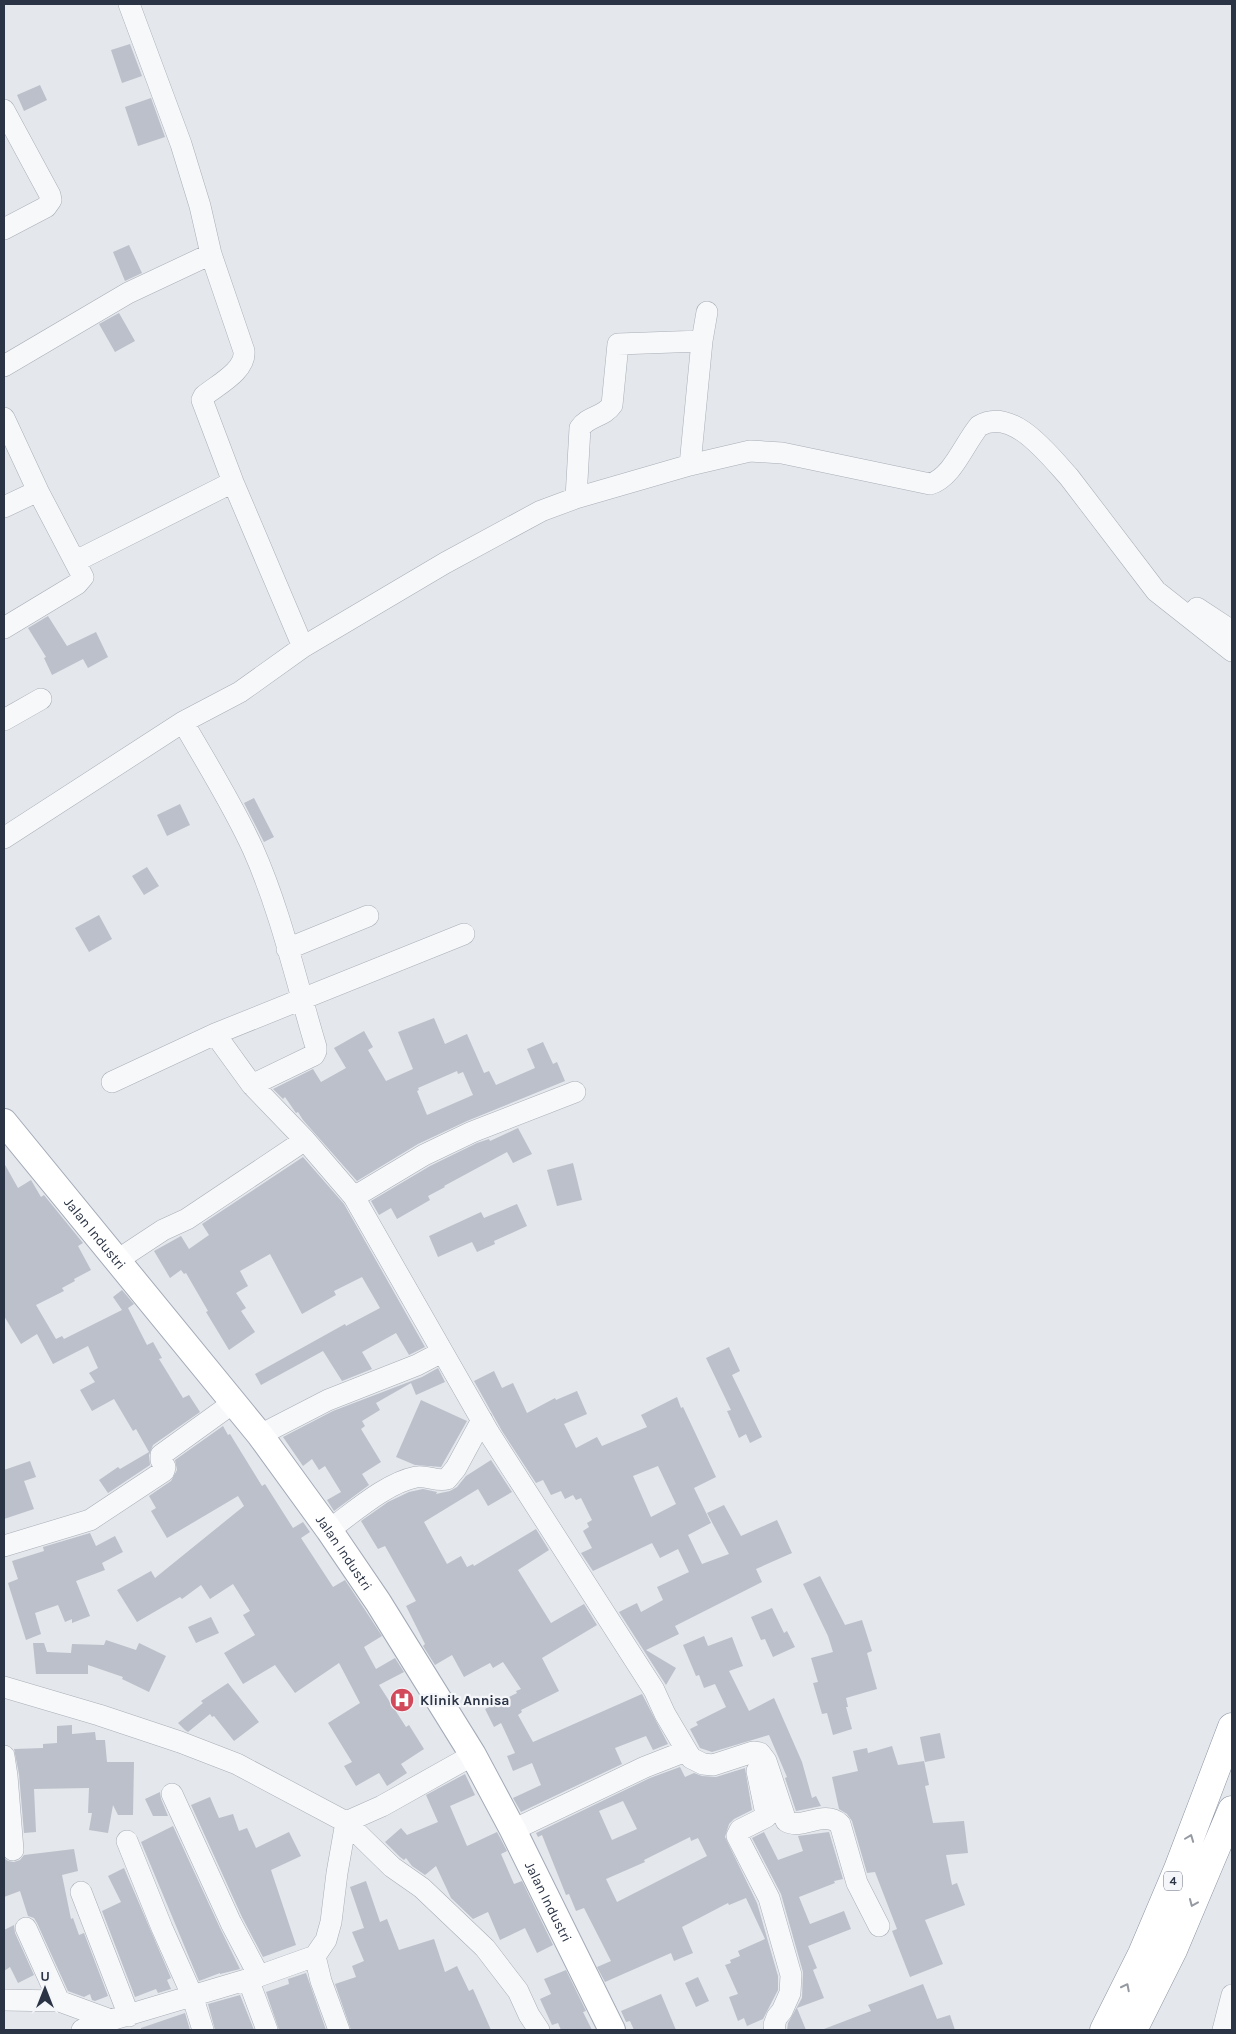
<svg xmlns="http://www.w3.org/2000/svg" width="1236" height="2034" font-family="Karla,sans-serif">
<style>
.building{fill:#bbc0ca;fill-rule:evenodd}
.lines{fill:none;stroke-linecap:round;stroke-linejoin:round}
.minor-casing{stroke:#a9aeb7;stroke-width:22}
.major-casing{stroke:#a3abb8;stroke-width:28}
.highway-casing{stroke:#8b94a3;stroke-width:29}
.minor{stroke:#f7f8fa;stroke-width:21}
.major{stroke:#fff;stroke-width:26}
.highway{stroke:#fff;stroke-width:28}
.oneway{stroke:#959aa2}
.labels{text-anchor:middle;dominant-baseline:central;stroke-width:4.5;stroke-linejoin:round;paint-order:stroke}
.shield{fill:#f4f6f9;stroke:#676e7b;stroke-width:1}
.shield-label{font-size:12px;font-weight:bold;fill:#2b3445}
.street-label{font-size:14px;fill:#2b3445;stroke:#f4f6f9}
.poi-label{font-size:14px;font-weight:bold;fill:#2b3445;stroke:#f4f6f9;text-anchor:start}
</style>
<rect width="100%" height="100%" fill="#e4e7ec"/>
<path class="building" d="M130,44L142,76L122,83L111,50Z
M40,85L47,100L24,111L17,95Z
M151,98L165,137L138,146L125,107Z
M129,245L142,273L125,281L113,252Z
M119,313L135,341L115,352L99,324Z
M48,616L67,646L96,632L108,657L88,668L83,659L52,675L44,658L46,657L28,628Z
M254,798L274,837L264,842L244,803Z
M180,804L190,825L167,836L157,815Z
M147,867L159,886L144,895L132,876Z
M99,915L112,939L89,952L75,928Z
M434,1018L445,1044L467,1034L484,1073L489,1071L496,1085L535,1068L527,1049L543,1042L553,1064L557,1062L565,1081L467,1121L418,1144L357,1181L303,1120L298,1112L296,1113L285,1097L283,1099L273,1089L313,1069L321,1082L346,1068L334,1048L364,1031L373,1047L368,1050L386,1081L413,1069L398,1032ZM457,1071L458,1074L463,1072L473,1095L427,1115L417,1091L419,1090L418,1088Z
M518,1128L532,1154L513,1163L507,1152L444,1186L445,1187L428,1196L430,1200L397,1219L391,1208L379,1215L371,1201L430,1166L477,1143L489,1139L490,1141Z
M303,1157L344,1204L425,1347L409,1355L396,1333L362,1352L372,1369L342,1381L323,1351L261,1385L255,1374L345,1324L346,1326L380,1308L362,1277L334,1291L336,1295L302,1314L270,1254L240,1271L248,1286L236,1293L246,1308L241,1311L255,1332L229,1350L206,1312L208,1311L186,1273L184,1274L181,1270L170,1278L154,1251L181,1236L189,1249L209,1235L202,1224Z
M4,1163L18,1188L31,1180L41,1197L44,1195L83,1243L78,1246L91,1270L74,1279L75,1281L62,1288L64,1291L36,1305L56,1339L62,1336L64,1339L122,1310L113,1297L122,1290L134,1304L128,1308L147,1345L153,1342L162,1358L159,1359L183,1398L189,1395L200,1412L153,1445L149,1455L150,1465L108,1493L99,1480L118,1467L120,1469L149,1452L136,1429L133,1431L114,1399L92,1411L80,1390L95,1382L89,1373L98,1368L88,1346L53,1364L37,1334L21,1344L4,1316Z
M573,1163L582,1200L557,1206L547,1170Z
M517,1204L527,1226L494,1241L495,1244L477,1252L472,1242L438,1257L429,1236L481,1212L484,1218Z
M729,1347L740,1371L732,1375L762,1437L750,1443L746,1434L739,1438L727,1411L731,1410L706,1358Z
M438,1368L445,1382L416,1395L411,1383L376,1403L380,1410L362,1421L365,1426L361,1429L381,1462L362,1474L369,1485L334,1511L327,1500L341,1492L325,1466L319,1470L312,1459L303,1466L283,1437L333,1411L422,1377Z
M494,1371L502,1388L513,1383L527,1413L555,1398L556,1400L577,1391L587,1414L564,1424L576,1448L597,1437L602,1446L647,1427L641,1415L677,1397L681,1408L683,1407L716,1477L694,1488L711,1523L688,1535L702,1564L729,1554L707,1513L724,1505L741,1536L777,1520L792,1553L756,1569L762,1582L675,1626L679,1634L646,1650L676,1668L666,1685L619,1612L637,1603L641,1612L663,1600L657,1587L689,1572L678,1549L660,1558L652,1543L593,1571L581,1553L592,1548L583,1531L589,1527L587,1523L592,1520L581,1498L576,1500L573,1495L565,1499L561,1491L551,1495L543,1480L536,1483L502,1431L474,1381ZM658,1466L676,1504L651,1517L633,1476Z
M421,1400L467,1421L441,1467L415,1465L396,1457Z
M223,1426L228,1435L230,1434L262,1486L265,1484L293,1528L303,1522L310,1532L301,1538L333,1587L345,1580L365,1610L382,1636L364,1647L376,1669L395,1658L404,1672L379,1685L406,1727L409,1725L424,1749L401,1764L407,1773L387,1786L379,1773L356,1786L344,1766L352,1762L328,1723L360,1703L339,1663L295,1693L275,1665L243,1684L224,1653L255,1635L243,1615L250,1611L233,1584L210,1599L201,1585L182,1599L180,1597L137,1622L117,1590L151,1571L155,1578L244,1506L238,1496L167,1538L151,1511L156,1508L149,1496L171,1481L177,1470L175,1460Z
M491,1460L512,1492L488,1506L478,1489L424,1522L447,1564L461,1556L467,1567L473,1564L474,1566L536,1529L549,1550L518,1570L551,1623L584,1604L597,1625L542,1658L559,1691L521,1710L522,1712L518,1715L533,1742L642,1694L668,1744L653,1750L646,1736L615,1748L622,1764L521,1812L513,1798L541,1785L532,1763L513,1771L507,1756L515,1753L501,1723L494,1727L485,1709L517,1693L516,1691L521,1689L503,1662L493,1668L490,1663L464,1677L452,1655L435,1665L423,1646L425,1644L406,1606L416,1601L385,1546L378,1549L361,1521L388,1502L409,1492L423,1489L437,1492L436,1494L450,1491L457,1487L466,1476Z
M30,1461L36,1477L24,1481L34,1509L4,1519V1470Z
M90,1533L96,1546L115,1536L123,1552L102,1563L105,1570L76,1581L90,1616L72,1623V1619L65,1622L58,1605L35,1613L41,1634L26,1640L8,1583L18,1579L12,1561L44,1551L43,1547Z
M820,1576L845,1625L862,1620L872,1651L867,1653L877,1689L846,1698L848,1707H846L852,1729L833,1735L827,1713L822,1714L813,1683L818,1682L811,1658L833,1652L828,1636L803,1584Z
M772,1608L784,1633L787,1631L795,1647L773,1657L765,1639L761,1640L751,1617Z
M211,1617L219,1633L196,1643L188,1627Z
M704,1636L708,1646L732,1637L743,1666L729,1671L749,1711L774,1698L802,1762L812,1798L816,1796L821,1806L796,1811L785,1778L787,1777L769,1735L712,1752L700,1748L690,1729L698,1725L696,1722L726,1707L715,1684L704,1688L699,1675L696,1676L683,1645Z
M106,1640L136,1650L139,1643L166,1656L149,1692L122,1679L123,1677L88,1665V1674H36L33,1643H44L47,1652L71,1653L72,1644L104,1645Z
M228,1683L259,1722L234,1741L214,1716L212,1717L210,1714L188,1732L185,1730L178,1723L203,1703L201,1701Z
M72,1725V1734L95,1732L96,1740H105L107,1762H134L133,1815H118L113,1805L108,1833L89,1830L92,1813H88L89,1788L34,1789L36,1832L24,1833L19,1774L14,1749L43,1748V1744L57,1743V1726Z
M940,1733L945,1758L925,1762L920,1737Z
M892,1746L898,1765L924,1761L929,1785L925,1786L933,1823L964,1821L968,1853L946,1855L952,1885L957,1883L965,1905L925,1920L943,1964L910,1977L892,1931L897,1929L875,1872L867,1873L852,1821L847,1814L839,1809L832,1777L858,1771L853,1751L867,1748L868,1753Z
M680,1767L685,1777L694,1773L702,1776L716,1777L745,1768L752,1810L734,1819L729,1824L725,1837L757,1903L778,1976V1990L763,2019L747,2026L744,2018L738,2021L729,1997L738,1994L725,1965L731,1963L730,1960L740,1956L738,1951L765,1939L746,1898L729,1905L728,1903L682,1927L693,1953L674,1961L671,1953L605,1982L597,1967L611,1961L584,1908L576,1911L569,1894L566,1895L542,1835L538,1837L536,1833L650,1778ZM623,1801L637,1829L612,1840L599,1811ZM690,1837L691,1841L698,1838L707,1856L617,1902L606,1879L645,1862L644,1860Z
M465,1774L475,1795L450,1806L467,1846L497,1832L507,1851L501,1854L514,1884L522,1881L553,1945L537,1953L525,1928L500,1940L488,1912L473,1919L451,1898L436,1866L425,1875L412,1866L406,1858L404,1860L400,1857L385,1842L401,1828L407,1835L438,1822L426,1795Z
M160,1792L161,1799L168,1816H153L145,1799Z
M210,1797L219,1818L233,1814L239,1831L247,1828L256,1848L289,1832L301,1856L271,1870L296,1945L263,1957L242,1917L191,1805Z
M173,1826L220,1928L240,1969L220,1974V1973L199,1981L141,1842Z
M764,1832L778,1860L803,1851L798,1836L829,1832L843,1879L834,1881L835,1883L799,1897L810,1924L844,1911L851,1929L808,1946L817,1968L813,1970L824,1998L797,2008L806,2030H787L788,2023L802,1998L803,1972L781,1894L752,1838Z
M74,1849L78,1871L62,1875L71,1919L73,1918L79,1935L84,1933L108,1996L95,2001L92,2000L90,1994L84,1997L68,1991L37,1923L34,1918L28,1916L20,1891L4,1897V1858L8,1861L14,1862L20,1860L24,1855Z
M124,1868L171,1978L167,1980L171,1989L158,1993L156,1989L135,1997L102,1911L121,1902L108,1876Z
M366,1881L380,1922L387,1919L399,1950L434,1939L445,1972L457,1966L469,1991L473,1989L491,2030H351L335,1984L356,1977L352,1966L364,1961L352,1932L364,1928L350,1887Z
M14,1925L15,1933L34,1975L18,1983L10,1967L4,1971V1930Z
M566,1970L586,2011L583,2012L592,2030H561L558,2023L552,2025L540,1999L551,1994L544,1979Z
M306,1973L326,2030H279L266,1992L289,1984L288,1979Z
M698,1977L709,2001L696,2007L685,1983Z
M923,1984L937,2019L950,2015L955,2030H824V2029L871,2011L868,2005Z
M661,1994L676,2030H634L630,2021L626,2022L621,2011Z
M240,1995L254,2030H215L208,2004Z
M185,2013L190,2030H141V2028Z"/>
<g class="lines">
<g class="minor-casing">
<path id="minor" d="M129,4L181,144L200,206L211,254L244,351C246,371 217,385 204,396L202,400L233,482L303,647
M4,110L50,195L51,200L46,207L4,229
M4,366L128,293L211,254
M4,418L38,491L83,577L77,584L4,628
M690,465L702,341L707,312
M576,498L580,428C588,416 604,417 612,405L618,344L702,341
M4,507L38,491
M76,561L233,482
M1197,608L1232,631
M4,720L41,699
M183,722C207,764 233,805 253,849C281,912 296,981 316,1047V1051L314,1055L252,1085
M4,838L183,722L240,692L303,647L445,563L541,511L576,498L690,465L750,451L782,453L930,484C952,478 964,444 979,426C1012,406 1048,454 1069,477L1156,591L1232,651
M287,949L368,916
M215,1034L252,1085L305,1140L354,1197L489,1433L654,1690L665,1714L691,1758L703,1764L713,1765L753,1752L760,1753L766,1761L786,1821C802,1831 823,1809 840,1824L857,1883L879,1926
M112,1082L215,1034L464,934
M354,1197L424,1155L472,1132L575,1092
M116,1261L163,1230L187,1219L305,1140
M260,1435L328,1400L417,1365L442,1352
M329,1530C354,1512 386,1483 416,1477C427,1475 437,1482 447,1479L456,1468L482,1420
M4,1546L90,1520L164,1471L165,1467L161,1460V1455L233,1403
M4,1687L99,1715L180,1742L237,1764L346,1822L392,1867L422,1888L485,1948L518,1991L529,2015L539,2030
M4,1756L7,1776L4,1777
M757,1771L766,1814V1817L740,1830L737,1836L769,1898L791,1975L790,1993L782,2011L777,2017L774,2025L775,2030
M7,1776L13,1850
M172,1794L231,1923L259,1976
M513,1830L645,1767L686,1751
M127,1841L162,1928L192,1995L203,2030
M81,1892L129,2016
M315,1956L321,1981L339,2030
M248,1979L267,2030
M4,2000L59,2001L26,1928
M59,2001L111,2020L259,1976L315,1956L326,1940L331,1922L337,1873L346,1822L382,1806L473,1755
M82,2030L111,2020
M1223,2030L1232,1995"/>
</g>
<g class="major-casing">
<g id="major">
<path id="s1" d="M4,1122L260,1435L329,1530L378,1602L473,1755L513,1830L612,2030"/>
</g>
</g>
<g class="highway-casing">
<path id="highway" d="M1104,2030L1142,1954L1178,1869L1232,1727
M1133,2030L1173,1950L1232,1810"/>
</g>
<use href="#minor" class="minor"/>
<use href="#major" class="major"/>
<use href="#highway" class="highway"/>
</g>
<defs><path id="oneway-chevron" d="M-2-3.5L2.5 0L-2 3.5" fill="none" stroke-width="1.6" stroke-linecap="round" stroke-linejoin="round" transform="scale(1.25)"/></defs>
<g class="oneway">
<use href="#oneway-chevron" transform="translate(1190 1838) rotate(-69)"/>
<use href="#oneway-chevron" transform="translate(1193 1903) rotate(113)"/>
<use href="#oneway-chevron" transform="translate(1126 1987) rotate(-63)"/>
</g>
<defs>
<g id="hospital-disc" transform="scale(1.25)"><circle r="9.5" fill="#d1495b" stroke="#f4f6f9"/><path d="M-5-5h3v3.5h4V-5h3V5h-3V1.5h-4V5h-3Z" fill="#fff"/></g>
</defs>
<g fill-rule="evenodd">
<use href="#hospital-disc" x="402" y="1700"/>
</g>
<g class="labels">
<rect class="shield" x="1164" y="1871.5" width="18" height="19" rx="4"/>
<g class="shield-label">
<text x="1173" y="1881">4</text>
</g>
<g class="street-label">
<text stroke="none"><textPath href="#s1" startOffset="144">Jalan Industri</textPath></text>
<text stroke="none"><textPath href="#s1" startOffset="549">Jalan Industri</textPath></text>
<text stroke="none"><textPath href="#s1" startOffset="954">Jalan Industri</textPath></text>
</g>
<g class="poi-label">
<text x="420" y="1700">Klinik Annisa</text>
</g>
</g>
<rect width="1236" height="2034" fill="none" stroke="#2b3445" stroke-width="10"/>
<g transform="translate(45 1989)" stroke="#f4f6f9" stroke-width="4" paint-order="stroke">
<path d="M0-4L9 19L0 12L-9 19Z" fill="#2b3445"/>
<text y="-8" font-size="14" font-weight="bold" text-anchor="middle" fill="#2b3445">U</text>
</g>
</svg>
